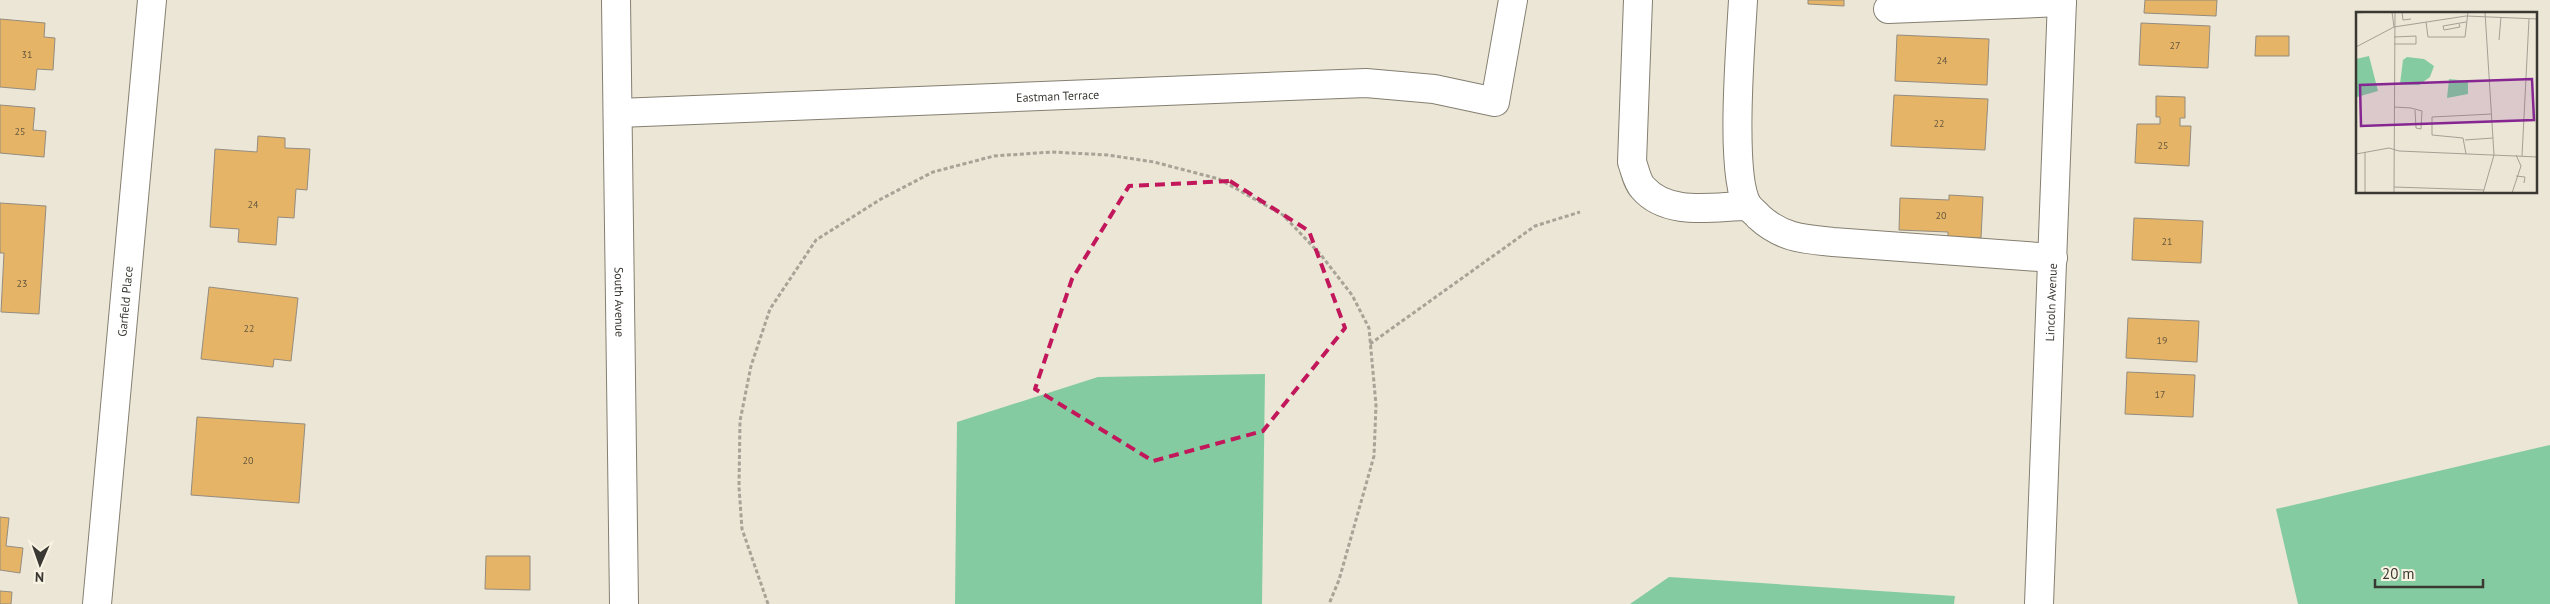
<svg xmlns="http://www.w3.org/2000/svg" width="2550" height="604" font-family="'PT Sans',sans-serif">
<style>
.green{fill:#85cba1}
.building{fill:#e5b466;stroke:#958c7f}
.lines{fill:none;stroke-linecap:round;stroke-linejoin:round}
.minor-casing{stroke:#847f71;stroke-width:30}
.path{stroke:#a7a397;stroke-width:3;stroke-dasharray:4 2.5;stroke-linecap:butt}
.minor{stroke:#fff;stroke-width:28}
.marked{fill:none;stroke:#c2185b;stroke-width:4;stroke-dasharray:10 6;stroke-linejoin:round}
.labels{text-anchor:middle;dominant-baseline:central;stroke-width:4.5;stroke-linejoin:round;paint-order:stroke}
.number-label{font-size:10px;fill:#65573f}
.street-label{font-size:12px;fill:#3a3832;stroke:#f9f3e3}
.inset-road{fill:none;stroke:#a4a094;stroke-width:1}
.view{fill:#852691;fill-opacity:0.15;stroke:#852691;stroke-width:2.5}
.inset-edge{fill:none;stroke:#3a3832;stroke-width:2.5}
</style>
<rect width="100%" height="100%" fill="#ebe6d6"/>
<path class="green" d="M1265,374L1262,604H955L957,422L1098,377Z
M2550,445V604H2298L2276,509Z
M1669,577L1955,596L1954,604H1630Z"/>
<path class="building" d="M1808,0H1844V6L1808,4Z
M2145,0H2217L2216,16L2144,13Z
M0,19L45,23L44,37L55,38L53,70L37,69L35,90L0,87Z
M2141,23L2210,26L2208,68L2139,65Z
M1897,35L1989,39L1987,85L1895,81Z
M2256,36H2289V56H2255Z
M1894,95L1988,99L1985,150L1891,146Z
M2156,96L2185,97V118H2180V126H2191L2189,166L2135,163L2137,124H2160V117H2156Z
M0,105L35,108L33,130L46,131L44,157L0,153Z
M258,136L285,138V148L310,149L307,190L296,189L294,218L278,217L276,245L238,242L239,229L210,227L215,149L257,152Z
M1949,195L1983,197L1981,238L1948,237V232L1899,230L1900,198L1949,200Z
M0,203L46,206L39,314L1,312L4,253H0Z
M2134,218L2203,221L2201,263L2132,260Z
M209,287L298,298L291,361L274,359L273,367L201,359Z
M2128,318L2199,321L2197,362L2126,358Z
M2127,372L2195,375L2193,417L2125,414Z
M197,417L305,424L299,503L191,495Z
M0,517L9,518L6,546L23,548L20,573L0,570Z
M486,556H530V590L485,589Z
M0,591L12,592L11,604H0Z"/>
<g class="lines">
<g class="minor-casing">
<g id="minor">
<path id="s1" d="M616,0L624,604"/>
<path d="M1638,0L1632,162C1635,170 1637,182 1643,188C1668,217 1715,206 1748,206"/>
<path d="M1743,0C1741,40 1729,176 1748,206C1751,210 1756,213 1759,217C1782,238 1803,239 1833,242L2053,258"/>
<path d="M1888,9L2062,2"/>
<path id="s2" d="M618,113L1366,83L1434,89L1495,102L1513,0"/>
<path id="s3" d="M97,604L152,0"/>
<path id="s4" d="M2039,604L2062,0"/>
</g>
</g>
<path class="path" d="M1370,344L1535,226L1580,212
M768,604L742,529L739,487L740,421L751,366L770,309L816,240L881,199L933,172L994,156L1052,152L1108,155L1154,162L1219,179L1283,215L1321,255L1352,295L1369,328L1376,405L1374,456L1339,580L1329,604"/>
<use href="#minor" class="minor"/>
</g>
<path class="marked" d="M1230,181L1309,231L1345,328L1263,431L1153,461L1035,389L1072,279L1129,186Z"/>
<g class="labels">
<g class="number-label">
<text x="2175" y="45">27</text>
<text x="27" y="54">31</text>
<text x="1942" y="60">24</text>
<text x="1939" y="123">22</text>
<text x="20" y="131">25</text>
<text x="2163" y="145">25</text>
<text x="253" y="204">24</text>
<text x="1941" y="215">20</text>
<text x="2167" y="241">21</text>
<text x="22" y="283">23</text>
<text x="249" y="328">22</text>
<text x="2162" y="340">19</text>
<text x="2160" y="394">17</text>
<text x="248" y="460">20</text>
</g>
<g class="street-label">
<text stroke="none"><textPath href="#s2" startOffset="440">Eastman Terrace</textPath></text>
<text stroke="none"><textPath href="#s3" startOffset="304">Garfield Place</textPath></text>
<text stroke="none"><textPath href="#s1" startOffset="302">South Avenue</textPath></text>
<text stroke="none"><textPath href="#s4" startOffset="302">Lincoln Avenue</textPath></text>
</g>
</g>
<g transform="translate(2356 12)">
<rect width="181" height="181" fill="#ebe6d6"/>
<path d="M13,44L22,79L1,85L0,47ZM51,45L68,47L78,54L74,65L63,73L44,72L47,48ZM93,67L112,69V82L91,86Z" fill="#85cba1"/>
<path class="inset-road" d="M36,0L38,15M46,0L47,8L55,7M0,1L16,0M70,10L72,25H109L112,0M103,12L104,15L88,18L87,14L110,10M143,28L145,5M38,32H60V24L38,25M0,35L38,15L110,4L182,7M38,95L55,96L66,99L65,117L60,116L59,98M109,128L137,126M0,142L33,136L43,139L182,145M110,142L107,126L76,123V105L136,102M166,144L173,7M160,164L169,165L168,171M38,175L128,178M9,181V140M38,181L39,0M127,181L138,143L129,0M156,181L165,154L160,143"/>
<path class="view" d="M176,67L178,108L5,114L4,73Z"/>
<rect width="181" height="181" class="inset-edge"/>
</g>
<g transform="translate(40 564) rotate(182)" stroke="#f9f3e3" stroke-width="4" paint-order="stroke">
<path d="M0-4L9 19L0 12L-9 19Z" fill="#3a3832"/>
<text y="-8" font-size="14" font-weight="bold" text-anchor="middle" fill="#3a3832">N</text>
</g>
<path d="M2375 579v8h108v-8" fill="none" stroke="#3a3832" stroke-width="2.5"/>
<text x="2382" y="579" font-size="15" fill="#3a3832" stroke="#f9f3e3" stroke-width="4" paint-order="stroke">20 m</text>
</svg>
